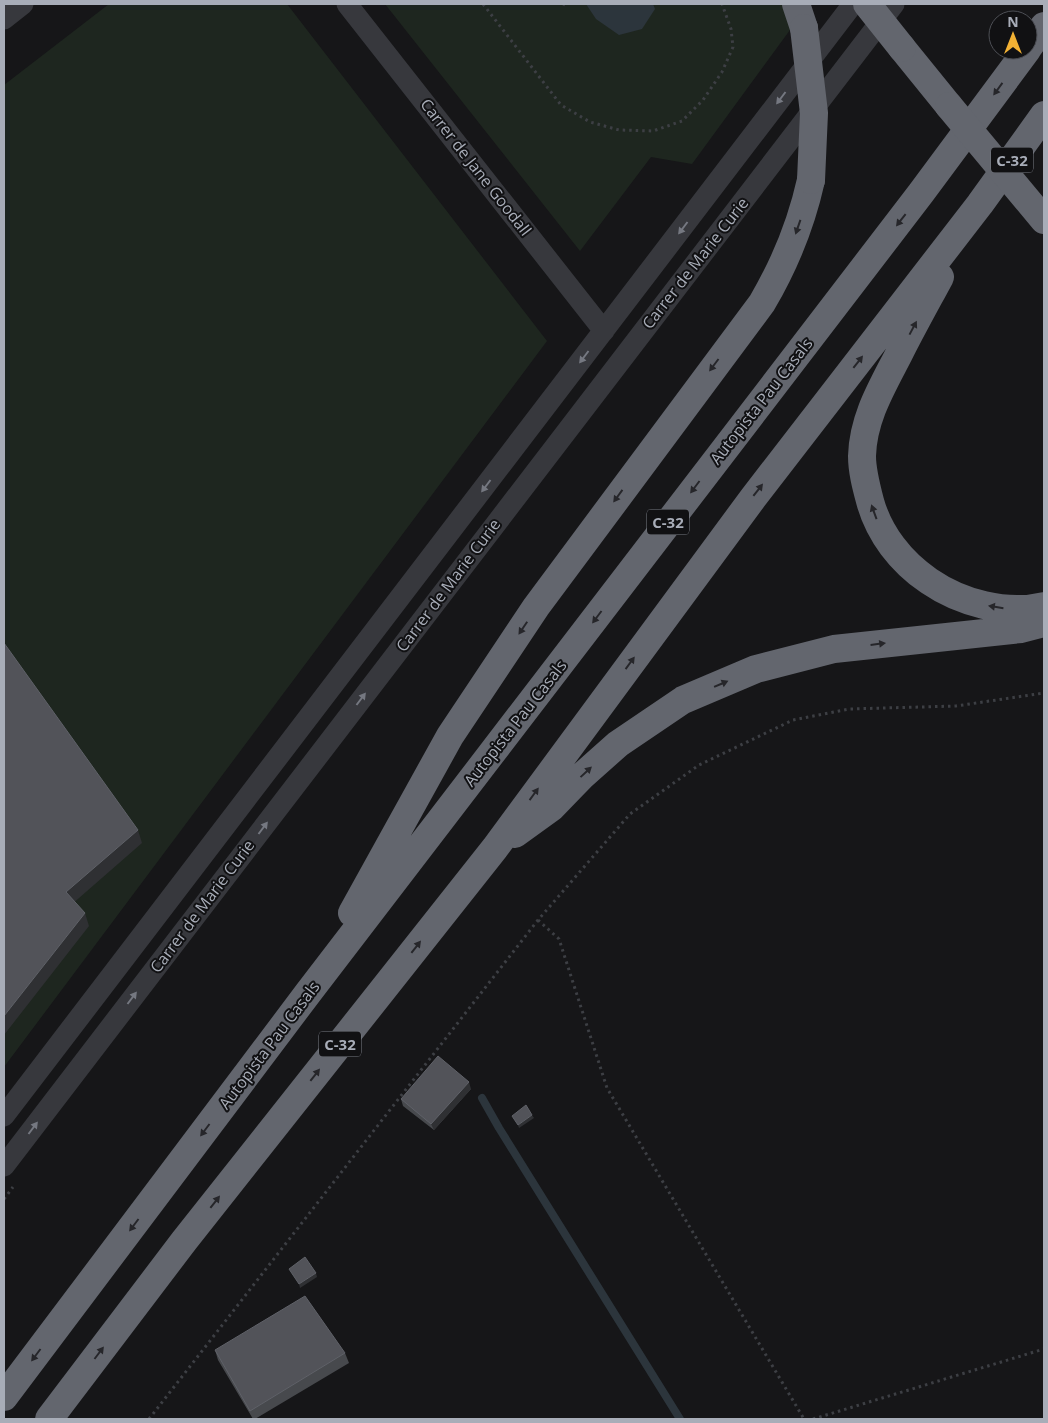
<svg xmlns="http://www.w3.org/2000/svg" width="1048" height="1423" font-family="'Open Sans',sans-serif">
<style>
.green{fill:#1e261f}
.water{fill:#2c353c}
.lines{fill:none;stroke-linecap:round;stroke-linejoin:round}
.stream{stroke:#2c353c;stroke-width:8}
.path{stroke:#3d3f44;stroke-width:3;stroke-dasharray:2.5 4;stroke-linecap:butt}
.minor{stroke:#37383d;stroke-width:21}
.motorway{stroke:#63666e;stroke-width:28}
.motorway-bridge{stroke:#63666e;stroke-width:28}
.wall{fill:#47494d}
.shaded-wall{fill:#2f3033}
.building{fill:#525359;stroke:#5f6168}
.oneway{fill:#26262a}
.oneway2{fill:#757881}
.labels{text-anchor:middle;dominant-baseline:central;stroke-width:4;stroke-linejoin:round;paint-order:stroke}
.shield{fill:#111113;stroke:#7b7e86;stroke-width:1}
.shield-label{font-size:15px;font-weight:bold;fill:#a8adb8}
.street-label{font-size:16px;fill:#a8adb8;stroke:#111113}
</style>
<rect width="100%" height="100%" fill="#161618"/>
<path class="green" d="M109,4H287L547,341L4,1067V85Z
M385,4H809L692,164L651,157L580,251Z"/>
<path class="water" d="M586,4H653L655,9L642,29L619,35L596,19Z"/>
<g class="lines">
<path class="stream" d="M482,1098L499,1128L680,1419"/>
<path class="path" d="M483,4L561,105L590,122L619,130L653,131L682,121L703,100L722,72L733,47L731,29L722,4
M563,4L565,5
M538,920L559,939L607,1088L804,1419
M4,1199L13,1187
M149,1419L538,920L630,814L699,765L793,720L849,709L956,706L1044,693
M813,1419L1044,1349"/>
<path class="minor" d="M347,4L604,331
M4,19L23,4
M4,1116L853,4
M4,1166L894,4"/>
<path class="motorway" d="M796,4L804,28
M902,48L949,106
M1028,48L1044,26
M940,277C926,303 912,328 899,354C882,387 863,418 862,456C862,471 866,486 870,501C879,534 901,562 929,581C961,603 1006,615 1044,606
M515,834L551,808L582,776L618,744L683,700L756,669L834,649L1021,629L1044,623
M352,913L450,736L536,607L762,303C785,264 801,225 811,180
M4,1397L308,993L921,193L1027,50
M49,1419L184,1241L495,848L753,498L980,204L1044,115"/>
<path class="motorway-bridge" d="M867,4L902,48
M804,28L814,113L811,180
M949,106L1044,220"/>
</g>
<path class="wall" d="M471,1089L434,1130L403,1106L401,1099Z
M215,1350L345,1353L349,1363L255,1419H253L218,1360Z"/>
<path class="shaded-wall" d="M138,830L142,843L71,905L66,892Z
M85,913L89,926L4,1035V1016Z
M469,1082L471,1089L434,1130L431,1124Z
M532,1115L534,1118L519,1128L518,1125Z
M316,1273L317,1277L300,1288L299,1284Z"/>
<path class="building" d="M4,643L138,830L66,892L85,913L4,1016Z
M438,1056L469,1082L431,1124L401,1099Z
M526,1105L532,1115L518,1125L512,1116Z
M305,1257L316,1273L299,1284L289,1269Z
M305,1296L345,1353L250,1411L215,1350Z"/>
<defs><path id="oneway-solid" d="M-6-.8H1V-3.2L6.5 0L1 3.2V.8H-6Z" transform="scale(1.25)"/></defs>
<g class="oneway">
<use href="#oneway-solid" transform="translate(998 89) rotate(126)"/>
<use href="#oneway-solid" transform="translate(901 220) rotate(128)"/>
<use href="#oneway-solid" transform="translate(798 227) rotate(109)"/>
<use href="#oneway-solid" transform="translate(913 328) rotate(-62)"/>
<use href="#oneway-solid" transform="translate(858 362) rotate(-52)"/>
<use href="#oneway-solid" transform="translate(714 365) rotate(127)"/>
<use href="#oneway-solid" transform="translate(695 487) rotate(127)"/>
<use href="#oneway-solid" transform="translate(758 490) rotate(-52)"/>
<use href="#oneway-solid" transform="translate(618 496) rotate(126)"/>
<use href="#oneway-solid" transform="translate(874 512) rotate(-110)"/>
<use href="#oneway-solid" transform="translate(996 607) rotate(-171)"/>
<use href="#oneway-solid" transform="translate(597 617) rotate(127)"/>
<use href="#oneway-solid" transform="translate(523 628) rotate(124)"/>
<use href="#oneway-solid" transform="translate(878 644) rotate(-7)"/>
<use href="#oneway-solid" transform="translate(630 663) rotate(-54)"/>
<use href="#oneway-solid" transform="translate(721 684) rotate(-23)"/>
<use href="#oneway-solid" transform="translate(586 772) rotate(-43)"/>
<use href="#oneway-solid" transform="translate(534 794) rotate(-54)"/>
<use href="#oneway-solid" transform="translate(416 947) rotate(-52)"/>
<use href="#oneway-solid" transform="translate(315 1075) rotate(-52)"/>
<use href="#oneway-solid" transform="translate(205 1130) rotate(127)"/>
<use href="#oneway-solid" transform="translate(215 1202) rotate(-52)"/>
<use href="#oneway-solid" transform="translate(134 1225) rotate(127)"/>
<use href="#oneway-solid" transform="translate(99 1353) rotate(-53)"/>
<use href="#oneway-solid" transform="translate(36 1355) rotate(127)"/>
</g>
<g class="oneway2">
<use href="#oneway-solid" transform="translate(781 98) rotate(127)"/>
<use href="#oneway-solid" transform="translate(683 228) rotate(127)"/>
<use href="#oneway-solid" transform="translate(584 357) rotate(127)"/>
<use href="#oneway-solid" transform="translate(486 486) rotate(127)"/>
<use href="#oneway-solid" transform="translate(361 699) rotate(-53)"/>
<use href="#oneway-solid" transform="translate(263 828) rotate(-53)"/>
<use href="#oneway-solid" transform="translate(132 998) rotate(-53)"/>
<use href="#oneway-solid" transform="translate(33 1128) rotate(-53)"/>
</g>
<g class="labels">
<g class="shield">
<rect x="991" y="147.5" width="42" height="25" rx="4"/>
<rect x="647" y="509.5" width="42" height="25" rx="4"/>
<rect x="319" y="1031.5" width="42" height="25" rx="4"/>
</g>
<g class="shield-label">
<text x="1012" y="160">C-32</text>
<text x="668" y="522">C-32</text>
<text x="340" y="1044">C-32</text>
</g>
<g class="street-label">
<text transform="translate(476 167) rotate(52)">Carrer de Jane Goodall</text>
<text transform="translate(695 263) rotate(-52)">Carrer de Marie Curie</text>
<text transform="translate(761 401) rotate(-52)">Autopista Pau Casals</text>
<text transform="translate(448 585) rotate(-53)">Carrer de Marie Curie</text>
<text transform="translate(515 723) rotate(-52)">Autopista Pau Casals</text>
<text transform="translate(202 906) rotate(-53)">Carrer de Marie Curie</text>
<text transform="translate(269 1045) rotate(-53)">Autopista Pau Casals</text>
</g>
</g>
<rect width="1048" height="1423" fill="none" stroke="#a8adb8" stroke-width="10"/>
<g transform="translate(1013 35)"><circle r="24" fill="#111113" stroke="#4d4f55"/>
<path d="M0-4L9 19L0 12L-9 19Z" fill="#f2b134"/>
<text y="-8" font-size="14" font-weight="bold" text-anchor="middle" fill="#a8adb8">N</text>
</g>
</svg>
